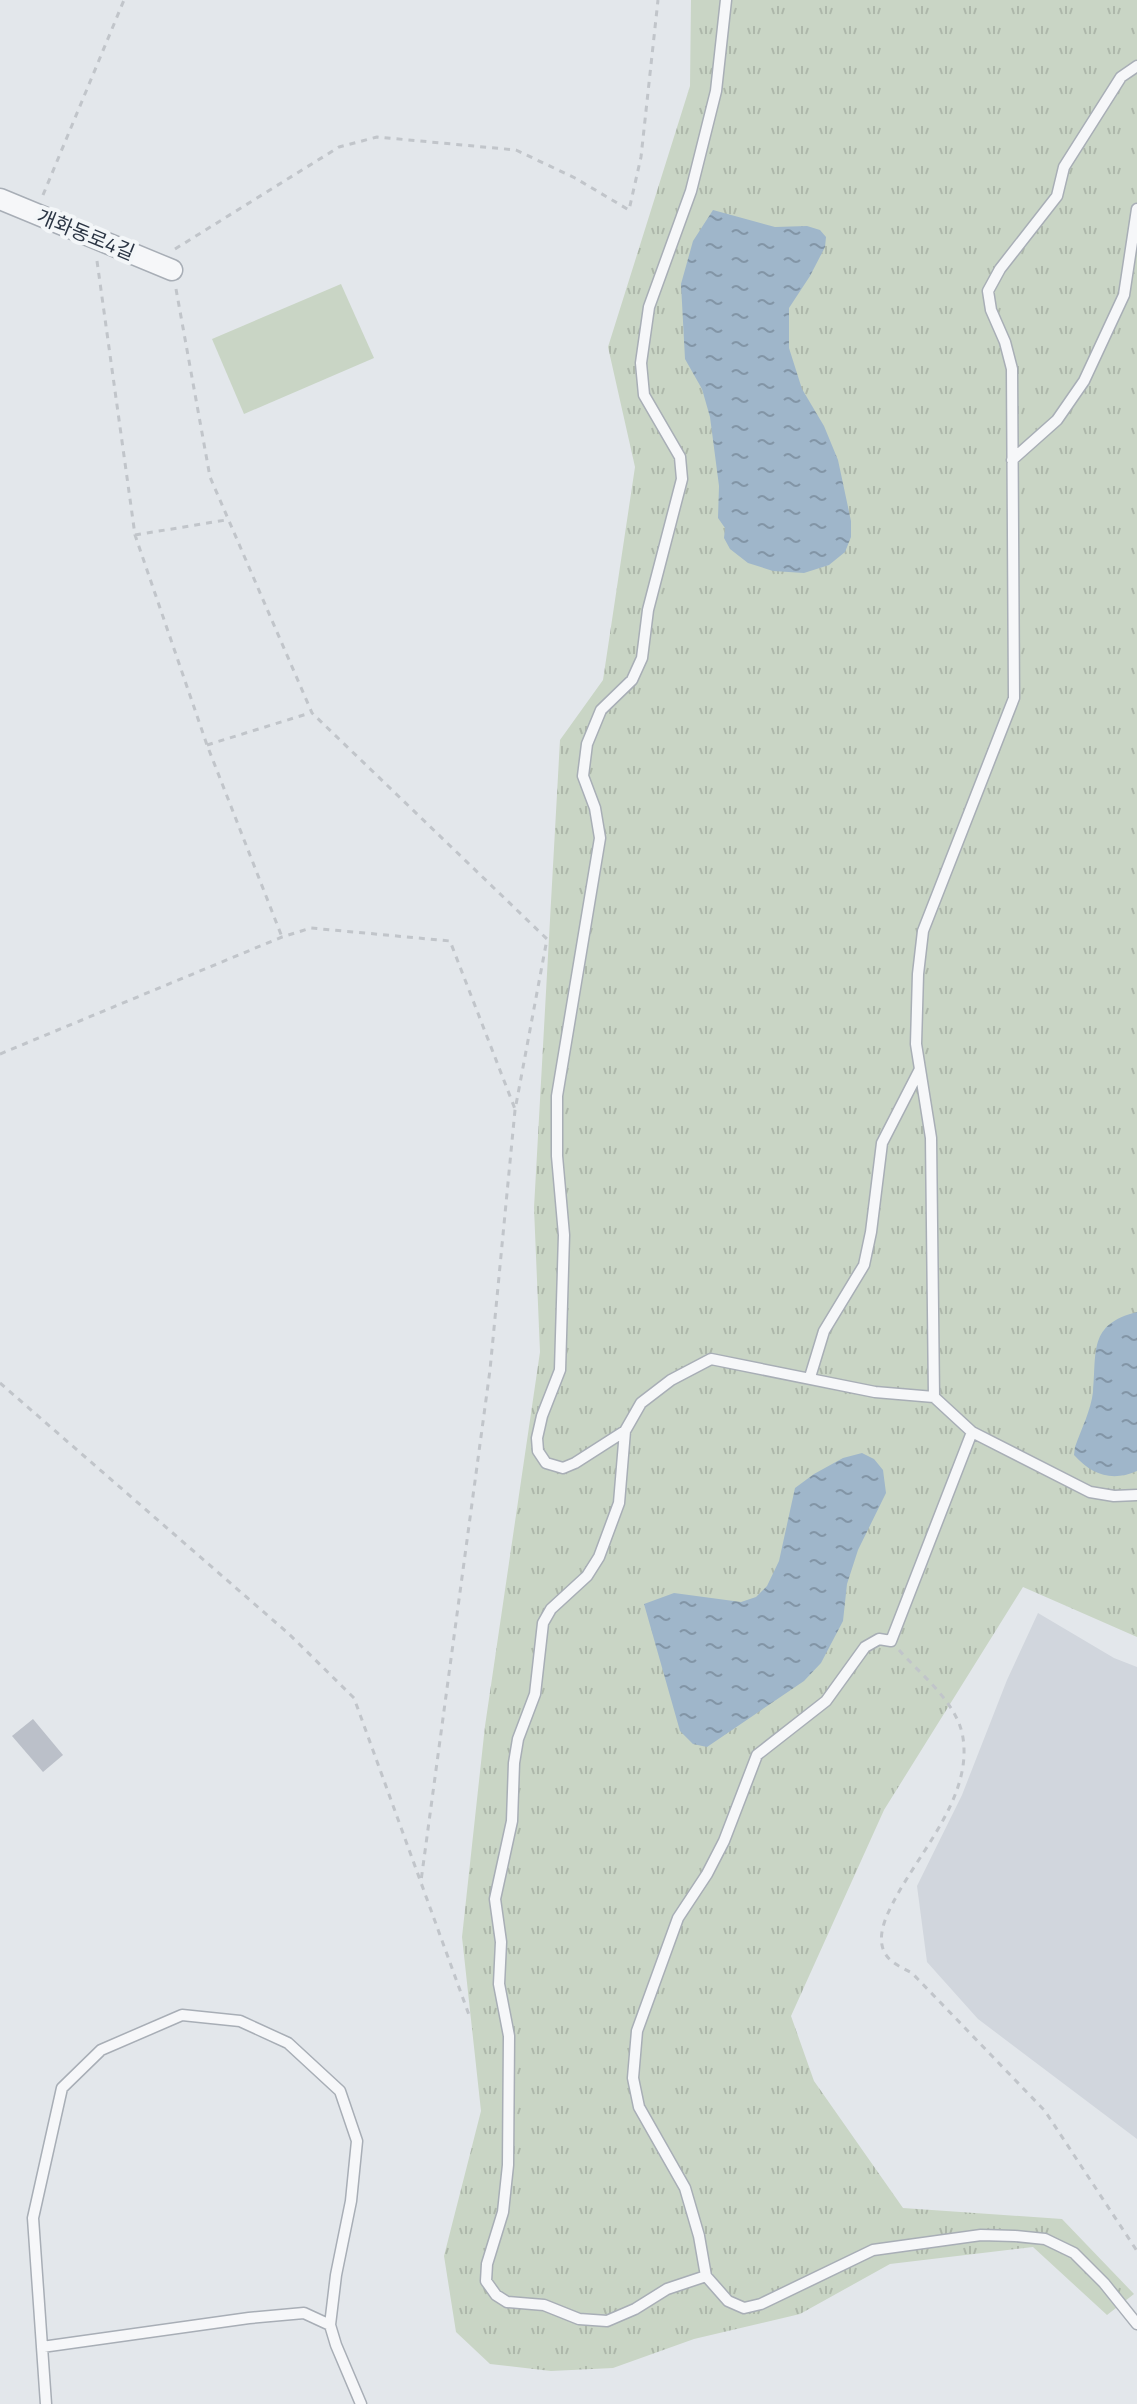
<svg xmlns="http://www.w3.org/2000/svg" width="1137" height="2404" font-family="'Titillium Web','Noto Sans KR',sans-serif">
<style>
.built{fill:#d1d6dd}
.grass{fill:url(#grass-tufts)}
.garden{fill:#c9d5c5}
.water{fill:url(#water-ripples)}
.building{fill:#bbc0c9}
.lines{fill:none;stroke-linecap:round;stroke-linejoin:round}
.lane-casing{stroke:#a8aeb6;stroke-width:13}
.street-casing{stroke:#a8aeb6;stroke-width:23}
.path{stroke:#c1c5ca;stroke-width:3;stroke-dasharray:6 6;stroke-linecap:butt}
.lane{stroke:#f6f7f9;stroke-width:10}
.street{stroke:#f6f7f9;stroke-width:20}
.labels{text-anchor:middle;dominant-baseline:central;stroke-width:8;stroke-linejoin:round;paint-order:stroke}
.street-label{font-size:20px;fill:#2b3544;stroke:#f3f6f8}
</style>
<defs>
<pattern id="grass-tufts" width="24" height="20" patternUnits="userSpaceOnUse" patternTransform="scale(2)"><rect width="24" height="20" fill="#c9d5c5"/><path d="M3 7l-1-3M5 7V3M7 7l1-3M15 17l-1-3M17 17v-4M19 17l1-3" fill="none" stroke="#adb7aa"/></pattern>
<pattern id="water-ripples" width="26" height="14" patternUnits="userSpaceOnUse" patternTransform="scale(2)"><rect width="26" height="14" fill="#9fb6ca"/><path d="M2 4q2-2 4 0t4 0M15 11q2-2 4 0t4 0" fill="none" stroke="#8295a6"/></pattern>
</defs>
<rect width="100%" height="100%" fill="#e3e7eb"/>
<path class="built" d="M1038,1613L1114,1658L1137,1667V2139L978,2019L927,1962L917,1886L962,1795L1007,1680Z"/>
<path class="grass" d="M691,0H1137V1637L1023,1587L884,1810L791,2016L814,2081L903,2208L1062,2219L1134,2294L1107,2315L1033,2247L890,2264L800,2314L694,2339L613,2368L551,2371L490,2364L456,2332L444,2256L481,2111L462,1937L485,1726L540,1352L534,1208L560,740L603,680L635,467L608,347L690,86Z"/>
<path class="garden" d="M341,284L374,358L244,414L212,339Z"/>
<path class="water" d="M713,210L775,227L807,226L820,230L826,237L825,247L810,276L789,308V348L802,389L824,426L838,460L851,521V537L845,552L829,565L804,573L773,571L748,563L730,549L724,538L725,528L718,518L719,486L710,417L702,389L685,359L681,284L693,241Z
M1137,1312V1471C1112,1482 1092,1475 1074,1455L1075,1447C1081,1430 1091,1410 1093,1392C1097,1352 1088,1324 1137,1312Z
M862,1453L874,1459L883,1470L886,1493L858,1550L847,1584L843,1621L821,1663L804,1681L707,1747L693,1744L680,1731L644,1604L674,1593L741,1602L756,1597L767,1586L779,1561L795,1488L814,1474L843,1458Z"/>
<path class="building" d="M33,1719L63,1755L43,1772L12,1736Z"/>
<g class="lines">
<g class="lane-casing">
<path id="lane" d="M1137,66L1121,77L1064,167L1057,196L1000,269L988,291L991,310L1005,342L1012,369L1014,698L923,931L918,974L916,1044L931,1138L934,1397L972,1432L1090,1492L1114,1496L1137,1495
M1012,460L1057,420L1084,381L1124,295L1137,209
M810,1377L824,1331L864,1265L871,1232L882,1143L920,1069
M625,1431L575,1463L563,1468L546,1463L538,1451L537,1438L542,1416L560,1370L564,1235L557,1156V1096L600,838L595,808L583,776L587,744L601,710L632,680L642,658L648,610L682,479L680,457L644,395L641,363L649,307L691,191L716,91L726,0
M972,1432L891,1641L879,1639L865,1647L826,1701L757,1755L724,1841L707,1874L678,1918L637,2031L633,2078L639,2107L685,2188L699,2236L706,2276L728,2301L744,2308L761,2304L873,2250L981,2235L1015,2236L1045,2239L1074,2253L1104,2283L1137,2324
M706,2276L667,2289L635,2309L607,2321L579,2319L544,2305L507,2302L496,2295L486,2281L487,2264L503,2212L508,2165L509,2036L499,1984L501,1942L495,1899L512,1821L514,1763L518,1739L535,1694L543,1623L551,1609L587,1576L599,1557L619,1503L625,1431L641,1403L671,1380L711,1359L875,1392L934,1397
M42,2347L249,2318L304,2313L330,2325
M46,2404L33,2218L62,2088L101,2050L182,2015L240,2021L288,2043L340,2091L357,2141L351,2201L336,2275L330,2325L336,2345L361,2404"/>
</g>
<g class="street-casing">
<path id="street" d="M0,199L172,270"/>
</g>
<path class="path" d="M43,195L124,0
M175,249L339,147L377,137L516,150L575,178L629,210L641,157L658,0
M97,261L135,535L207,745L282,937
M176,289L210,477L312,713L547,939L515,1110L490,1370L421,1881
M135,535L226,520
M207,745L310,713
M0,1054L282,937L311,928L450,941L515,1109
M0,1383L289,1634L354,1698L469,2015
M899,1650C921,1675 958,1703 963,1738C972,1796 921,1850 895,1899C888,1912 879,1930 882,1945C885,1961 899,1966 912,1973L1045,2111L1137,2251"/>
<use href="#lane" class="lane"/>
<use href="#street" class="street"/>
</g>
<g class="labels">
<g class="street-label">
<text transform="translate(86 234) rotate(22)">개화동로4길</text>
</g>
</g>
</svg>
